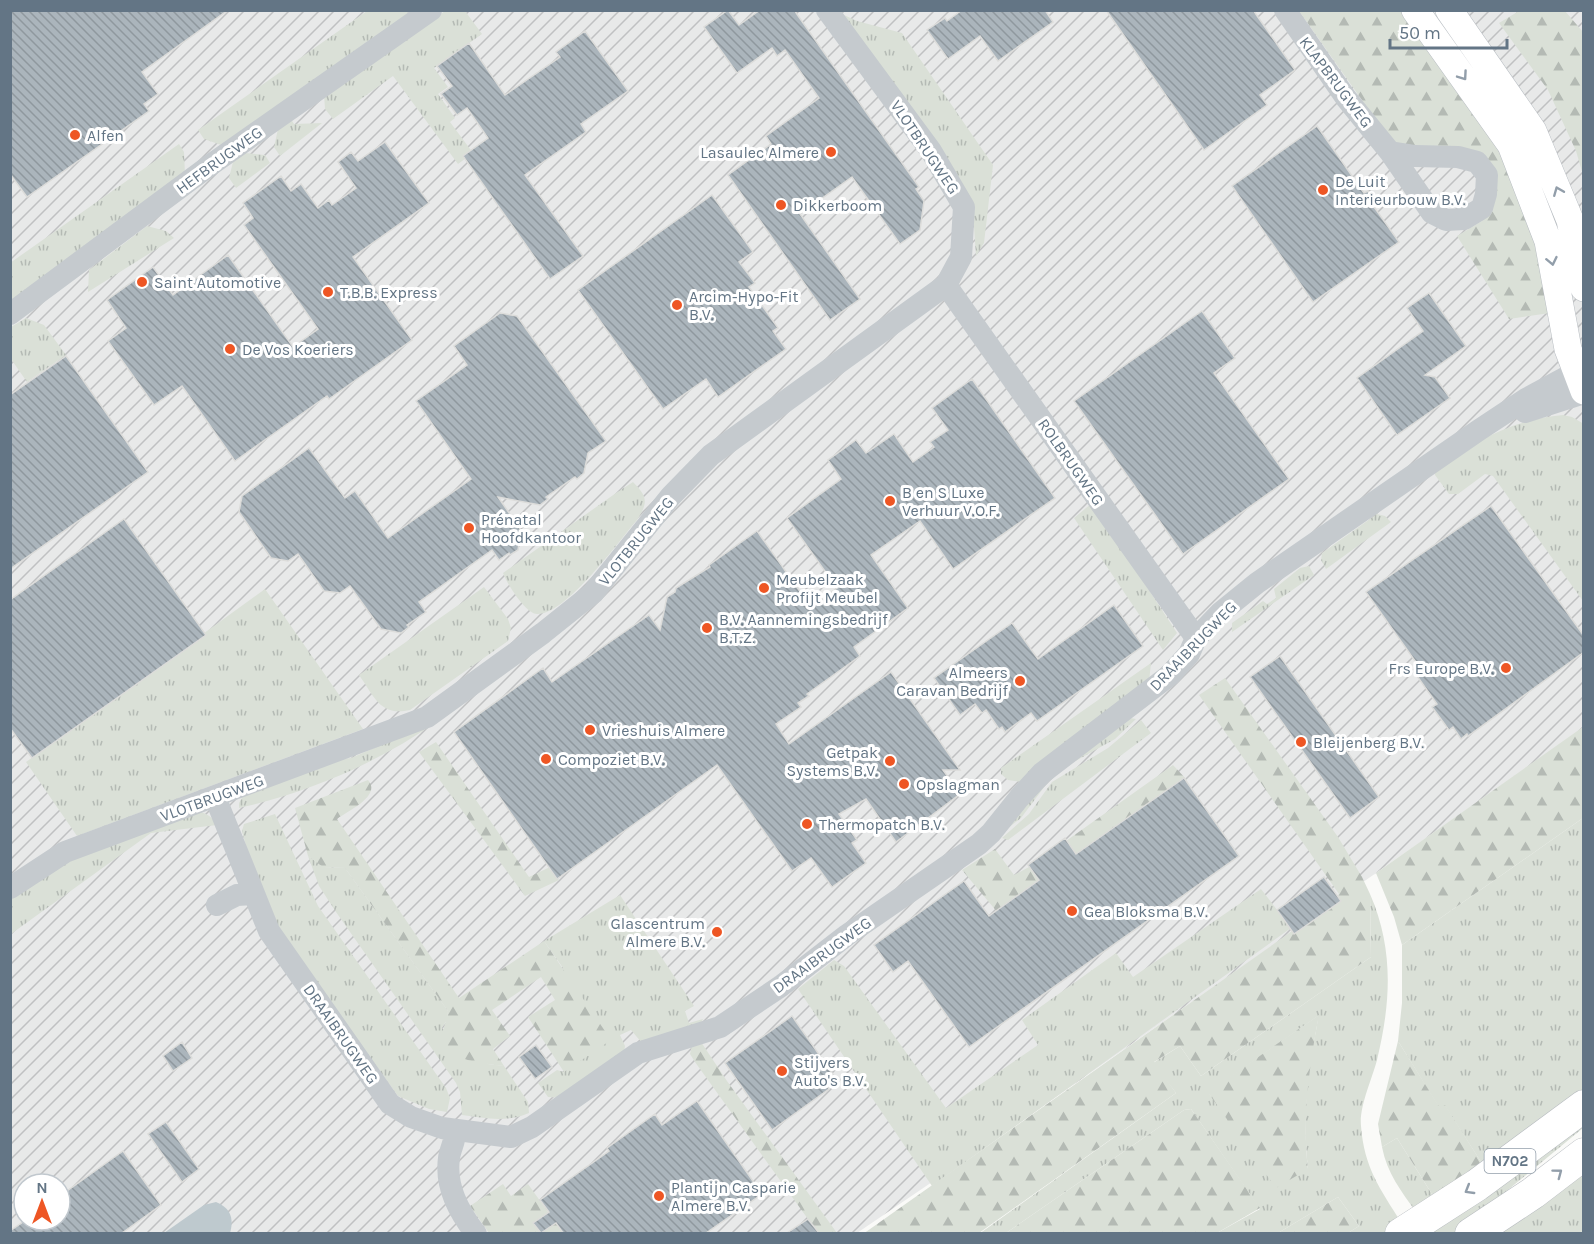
<svg xmlns="http://www.w3.org/2000/svg" width="1594" height="1244" font-family="Karla,sans-serif">
<style>
.industrial{fill:url(#industrial-furrows);fill-rule:evenodd}
.grass{fill:url(#grass-tufts);fill-rule:evenodd}
.forest{fill:url(#forest-firs)}
.water{fill:#bec9ce}
.building{fill:url(#building-back-hatch);stroke:#dcdcda;stroke-width:1.5}
.lines{fill:none;stroke-linecap:round;stroke-linejoin:round}
.major-casing{stroke:#b8bdc2;stroke-width:28}
.highway-casing{stroke:#b8bcc0;stroke-width:33}
.minor{stroke:#c5cace;stroke-width:22}
.major{stroke:#fff;stroke-width:27}
.highway{stroke:#fff;stroke-width:32}
.oneway{stroke:#929eaa}
.poi-dot{fill:#ee5624;stroke:#fff;stroke-width:2}
.labels{text-anchor:middle;dominant-baseline:central;stroke-width:6;stroke-linejoin:round;paint-order:stroke}
.shield{fill:#fff;stroke:#929eaa;stroke-width:1.5}
.shield-label{font-size:15px;font-weight:bold;fill:#637585}
.street-label{font-size:16px;fill:#637585;stroke:#fff}
.poi-label{font-size:16px;fill:#637585;stroke:#fff;text-anchor:start}
</style>
<defs>
<pattern id="industrial-furrows" width="10" height="10" patternUnits="userSpaceOnUse" patternTransform="scale(1.5)"><rect width="10" height="10" fill="#e8e9e9"/><path d="M-1 1l2-2M0 10L10 0M9 11l2-2" fill="none" stroke="#c0c1c2"/></pattern>
<pattern id="grass-tufts" width="24" height="20" patternUnits="userSpaceOnUse" patternTransform="scale(1.5)"><rect width="24" height="20" fill="#dae0d7"/><path d="M3 7l-1-3M5 7V3M7 7l1-3M15 17l-1-3M17 17v-4M19 17l1-3" fill="none" stroke="#b4bab4"/></pattern>
<pattern id="forest-firs" width="22" height="20" patternUnits="userSpaceOnUse" patternTransform="scale(1.5)"><rect width="22" height="20" fill="#dae0d7"/><path d="M5 1l3.5 6h-7zM16 11l3.5 6h-7z" fill="#b4bab4"/></pattern>
<pattern id="building-back-hatch" width="6" height="6" patternUnits="userSpaceOnUse" patternTransform="scale(1.5)"><rect width="6" height="6" fill="#abb5bc"/><path d="M-1 5l2 2M0 0l6 6M5-1l2 2" fill="none" stroke="#8f989e"/></pattern>
</defs>
<rect width="100%" height="100%" fill="#fafaf8"/>
<path class="industrial" d="M10,11H1583V728L1016,1125L857,1233H11ZM24,1184H60V1220H24Z"/>
<path class="grass" d="M367,11H408L407,16L224,146L204,139L198,130Z
M445,11H465L482,34L434,68L448,87L438,94L455,118L450,122L473,153L458,164L393,76L333,119L325,109L324,94Z
M844,15L857,21L902,33L993,165L984,243L976,256L973,212Z
M291,119L294,124L322,123L280,156L274,147L278,129Z
M179,144L184,152L185,174L14,301L11,299L10,263Z
M245,153L265,155L270,163L236,188L229,178L233,162Z
M147,226L166,231L174,238L88,292L89,270Z
M26,318L44,325L66,355L27,382L11,359V327Z
M1563,415L1572,417L1584,424L1583,601L1493,476L1485,474L1458,494H1449L1435,475L1434,469C1477,441 1510,420 1563,415Z
M633,482C648,497 648,503 637,520C618,542 566,615 537,614C526,614 507,584 503,573L616,493Z
M1092,503L1177,633L1163,650L1074,518Z
M1377,514L1385,516L1391,522L1326,569L1321,560L1322,553Z
M1309,566L1314,575L1232,632V623L1263,601L1267,604L1276,598L1274,589L1300,568Z
M484,587L508,619L511,628L508,641L410,710C380,717 374,696 359,675Z
M265,589L363,729L77,836L26,762Z
M1151,663L1149,682L1022,782L1008,780L1001,774V768Z
M1124,717L1136,719L1115,739L1072,763L1051,778L1021,818L1003,832L1038,784Z
M439,720C380,762 310,792 239,808V803L243,796L342,759L351,758Z
M1141,720L1151,733L1008,840L1002,838L1029,814L1052,782L1108,748Z
M200,812C208,814 212,817 217,825L151,833L11,934V896L66,859Z
M275,814L318,906L446,1088L450,1098L447,1112L429,1109L398,1096L282,936L248,853L242,831L244,824Z
M1583,818V1093L1483,1165L1445,1106L1440,1109L1398,1041L1402,1003V945Z
M308,856L324,867L345,868L448,1011L447,1020L442,1028L488,1064L504,1066L528,1102L529,1113C507,1123 484,1118 462,1115L460,1092L456,1083L336,912L319,886Z
M1261,889L1291,928L932,1186L798,989L834,960L844,966L946,1108L1038,1045L1022,1020L1116,953L1133,977Z
M1370,894C1394,949 1391,1002 1377,1060C1372,1079 1359,1107 1361,1126C1364,1167 1380,1189 1401,1222L1384,1233H1348L1359,1226L1338,1197L1278,1233H1217L1260,1209L1191,1109L1184,1110L1006,1233L979,1234L1176,1093L1153,1063L1180,1046L1201,1076L1371,957ZM1318,1016C1317,1031 1312,1046 1310,1062C1305,1097 1304,1134 1308,1169L1234,1127L1210,1095L1209,1092Z
M620,895L694,1006L685,1011L689,1023L703,1019L700,1025L642,1043L631,1030L620,1035L625,1046L624,1054L563,1098L548,1097L538,1083L557,1070L564,1072L563,968L544,941Z
M1583,1115V1128L1457,1232L1454,1233H1433L1427,1226Z
M1397,1138L1435,1199L1416,1212C1401,1191 1387,1173 1382,1147Z
M1583,1164V1233L1485,1234Z"/>
<path class="forest" d="M1299,11H1401L1494,140L1540,249L1550,313L1509,319L1457,236L1482,221L1494,178L1393,144Z
M1519,11H1565L1583,32V175L1576,151L1548,90L1499,23Z
M1225,678L1338,837L1362,877L1370,894L1371,957L1201,1076L1180,1046L1154,1062L1176,1093L979,1233L863,1234L1326,907L1339,894L1199,695Z
M1583,727V818L1402,945L1394,917L1376,873Z
M436,742L529,877L550,867L559,880L525,896L419,752Z
M1173,765L1187,780L1078,857L1066,841Z
M368,780C382,796 348,811 337,819L459,998L544,941L611,1040L564,1072L528,1017L555,1000L541,977L492,1010L510,1036L493,1049L504,1066C482,1063 451,1061 440,1041C442,1030 447,1022 448,1011L345,868L323,867L308,856L295,808Z
M995,849L1014,875L1029,867L1040,882L998,913L962,870Z
M1319,1015C1309,1067 1302,1117 1308,1169L1276,1188L1209,1094V1091Z
M697,1036L727,1081L837,1233H818L695,1062L690,1054L693,1041Z
M1398,1041L1440,1108L1445,1105L1483,1165L1435,1199L1397,1138L1382,1147L1378,1124Z
M1191,1109L1260,1208L1217,1233H1006L1184,1110Z
M503,1184L511,1196L528,1184L563,1233H489L470,1206Z
M1338,1197L1359,1226L1348,1233H1278Z"/>
<path class="water" d="M216,1202C231,1208 234,1219 230,1233H164L204,1205Z"/>
<path class="building" d="M10,10H228L142,72L158,94L144,104L149,111L27,197L10,174Z
M728,10L739,25L760,10H794L919,187L916,189L924,201L920,230L900,244L852,177L800,214L860,299L830,320L728,175L771,144L766,136L819,98L785,50L777,56L772,48L737,73L704,27Z
M962,10H1045L1053,22L998,61L980,36L948,59L927,30L945,18L947,21Z
M1106,10H1253L1295,70L1260,95L1267,105L1204,150Z
M585,31L628,91L581,124L586,132L525,175L583,256L550,279L463,156L488,138L467,108L457,115L441,94L452,86L437,66L469,43L505,95L560,57L556,52Z
M1317,126L1364,193L1368,191L1374,202L1372,204L1399,242L1313,302L1232,186Z
M385,142L429,203L353,257L412,340L329,399L327,396L235,461L182,386L154,405L108,341L126,328L107,300L153,267L173,295L228,255L293,347L318,329L244,225L253,218L243,203L281,176L291,191L301,184L318,208L329,200L332,205L356,188L338,162L351,152L358,161Z
M712,195L753,252L739,262L755,283L749,287L778,328L773,331L786,349L718,397L706,379L663,409L578,290Z
M1429,293L1466,346L1425,375L1435,377L1450,398L1397,435L1357,378L1423,331L1407,308Z
M1202,311L1235,358L1214,373L1289,479L1183,554L1074,401Z
M500,313L517,316L606,441L588,453L584,473L577,479L575,477L546,497L548,499L540,505L498,497L521,530L518,550L510,555L509,553L499,560L492,550L419,602L426,612L407,625L409,627L401,633L381,629L350,586L340,593L324,591L298,554L288,561L271,558L239,512L242,496L309,448L345,498L355,491L388,538L471,479L416,401L467,365L454,346Z
M66,356L148,472L10,569V395Z
M972,379L1055,498L953,569L920,521L871,555L908,608L854,647L860,656L807,694L809,696L798,703L801,707L776,724L789,744L891,672L960,770H943L960,794L896,842L866,799L839,814L857,840L852,843L866,863L832,887L811,858L792,871L717,765L557,879L454,732L543,668L552,682L649,615L660,630L667,597L675,592L676,588L710,567L709,565L757,531L811,607L837,588L787,518L841,479L828,460L856,440L866,453L894,434L913,462L934,447L930,442L948,430L932,408Z
M1491,506L1584,636V652L1468,736L1467,734L1461,739L1453,727L1449,730L1432,707L1437,704L1412,669L1418,665L1366,592Z
M124,519L206,635L32,758L10,728V600Z
M1114,605L1143,646L1037,721L1031,713L1005,732L1002,727L999,729L986,710L982,713L975,704L960,715L934,678L1012,623L1038,659Z
M1280,656L1379,797L1350,818L1250,677Z
M1184,778L1239,856L969,1047L908,961L893,972L874,945L964,881L989,916L1039,880L1028,865L1065,838L1076,854Z
M1324,877L1341,901L1294,934L1277,910Z
M792,1016L837,1080L827,1086L829,1089L772,1130L725,1063Z
M182,1042L192,1058L173,1071L163,1056Z
M536,1045L552,1067L535,1079L519,1057Z
M697,1101L762,1194L706,1233H563L556,1223L541,1233L533,1223L549,1212L540,1200L609,1151L607,1148L655,1114L662,1125Z
M166,1122L199,1169L182,1182L148,1134Z
M123,1151L161,1205L122,1233H10V1231L26,1220H60V1196Z
M808,1219L819,1233H787Z"/>
<g class="lines">
<g class="major-casing">
<path id="major" d="M1415,10L1511,145L1548,241L1568,349L1584,391
M1449,10L1533,131L1570,220L1584,288"/>
</g>
<g class="highway-casing">
<path id="highway" d="M1401,1234L1477,1185L1584,1106
M1471,1234L1533,1193L1584,1154"/>
</g>
<path class="minor" d="M1285,10L1346,98L1390,152L1432,213L1446,220L1464,219L1482,208L1486,194L1487,175L1477,162L1458,157L1415,156L1390,152
M946,285L1196,638
M10,314L209,166L431,10
M1525,412L1584,393
M215,797L269,931L390,1104L411,1117L442,1128L511,1137L532,1127L638,1053L720,1027L781,986L847,935L979,844L991,833L1019,798L1042,773L1170,675L1189,654L1196,638L1220,613L1257,583L1479,430L1526,399L1576,372L1584,373
M10,888L65,852L427,717L543,633L593,593L671,496L711,455L946,285L961,257L964,207L931,151L827,10
M217,905L237,895L253,894
M455,1130C456,1140 450,1149 449,1158C445,1187 459,1212 476,1234"/>
<use href="#major" class="major"/>
<use href="#highway" class="highway"/>
</g>
<defs><path id="oneway-chevron" d="M-2-3.5L2.5 0L-2 3.5" fill="none" stroke-width="1.6" stroke-linecap="round" stroke-linejoin="round" transform="scale(1.5)"/></defs>
<g class="oneway">
<use href="#oneway-chevron" transform="translate(1463 76) rotate(55)"/>
<use href="#oneway-chevron" transform="translate(1558 191) rotate(-112)"/>
<use href="#oneway-chevron" transform="translate(1552 261) rotate(78)"/>
<use href="#oneway-chevron" transform="translate(1558 1173) rotate(-37)"/>
<use href="#oneway-chevron" transform="translate(1469 1190) rotate(149)"/>
</g>
<g class="poi-dot">
<circle cx="75" cy="135" r="6"/>
<circle cx="831" cy="152" r="6"/>
<circle cx="1323" cy="190" r="6"/>
<circle cx="781" cy="205" r="6"/>
<circle cx="142" cy="282" r="6"/>
<circle cx="328" cy="292" r="6"/>
<circle cx="677" cy="305" r="6"/>
<circle cx="230" cy="349" r="6"/>
<circle cx="890" cy="501" r="6"/>
<circle cx="469" cy="528" r="6"/>
<circle cx="764" cy="588" r="6"/>
<circle cx="707" cy="628" r="6"/>
<circle cx="1506" cy="668" r="6"/>
<circle cx="1020" cy="681" r="6"/>
<circle cx="590" cy="730" r="6"/>
<circle cx="1301" cy="742" r="6"/>
<circle cx="546" cy="759" r="6"/>
<circle cx="890" cy="761" r="6"/>
<circle cx="904" cy="784" r="6"/>
<circle cx="807" cy="824" r="6"/>
<circle cx="1072" cy="911" r="6"/>
<circle cx="717" cy="932" r="6"/>
<circle cx="782" cy="1071" r="6"/>
<circle cx="659" cy="1196" r="6"/>
</g>
<g class="labels">
<rect class="shield" x="1484.5" y="1149" width="51" height="24" rx="4.5"/>
<g class="shield-label">
<text x="1510" y="1161">N702</text>
</g>
<g class="street-label">
<text transform="translate(1336 82) rotate(53)">KLAPBRUGWEG</text>
<text transform="translate(925 147) rotate(56)">VLOTBRUGWEG</text>
<text transform="translate(219 160) rotate(-36)">HEFBRUGWEG</text>
<text transform="translate(1071 462) rotate(55)">ROLBRUGWEG</text>
<text transform="translate(636 541) rotate(-51)">VLOTBRUGWEG</text>
<text transform="translate(1193 646) rotate(-46)">DRAAIBRUGWEG</text>
<text transform="translate(212 798) rotate(-20)">VLOTBRUGWEG</text>
<text transform="translate(822 955) rotate(-36)">DRAAIBRUGWEG</text>
<text transform="translate(341 1034) rotate(55)">DRAAIBRUGWEG</text>
</g>
<g class="poi-label">
<text x="87" y="135">Alfen</text>
<text x="819" y="152" text-anchor="end">Lasaulec Almere</text>
<text x="1335" y="181">De Luit<tspan x="1335" dy="18">Interieurbouw B.V.</tspan></text>
<text x="793" y="205">Dikkerboom</text>
<text x="154" y="282">Saint Automotive</text>
<text x="340" y="292">T.B.B. Express</text>
<text x="689" y="296">Arcim-Hypo-Fit<tspan x="689" dy="18">B.V.</tspan></text>
<text x="242" y="349">De Vos Koeriers</text>
<text x="902" y="492">B en S Luxe<tspan x="902" dy="18">Verhuur V.O.F.</tspan></text>
<text x="481" y="519">Prénatal<tspan x="481" dy="18">Hoofdkantoor</tspan></text>
<text x="776" y="579">Meubelzaak<tspan x="776" dy="18">Profijt Meubel</tspan></text>
<text x="719" y="619">B.V. Aannemingsbedrijf<tspan x="719" dy="18">B.T.Z.</tspan></text>
<text x="1494" y="668" text-anchor="end">Frs Europe B.V.</text>
<text x="1008" y="672" text-anchor="end">Almeers<tspan x="1008" dy="18">Caravan Bedrijf</tspan></text>
<text x="602" y="730">Vrieshuis Almere</text>
<text x="1313" y="742">Bleijenberg B.V.</text>
<text x="878" y="752" text-anchor="end">Getpak<tspan x="878" dy="18">Systems B.V.</tspan></text>
<text x="558" y="759">Compoziet B.V.</text>
<text x="916" y="784">Opslagman</text>
<text x="819" y="824">Thermopatch B.V.</text>
<text x="1084" y="911">Gea Bloksma B.V.</text>
<text x="705" y="923" text-anchor="end">Glascentrum<tspan x="705" dy="18">Almere B.V.</tspan></text>
<text x="794" y="1062">Stijvers<tspan x="794" dy="18">Auto's B.V.</tspan></text>
<text x="671" y="1187">Plantijn Casparie<tspan x="671" dy="18">Almere B.V.</tspan></text>
</g>
</g>
<rect width="1594" height="1244" fill="none" stroke="#637585" stroke-width="24"/>
<g transform="translate(42 1202)"><circle r="28" fill="#ffffff" stroke="#c1c8ce" stroke-width="1.5"/>
<path d="M0-4.5L10 22L0 15L-10 22Z" fill="#ee5624"/>
<text y="-9" font-size="16" font-weight="bold" text-anchor="middle" fill="#637585">N</text>
</g>
<path d="M1390 39v9h117v-9" fill="none" stroke="#637585" stroke-width="3"/>
<text x="1399" y="39" font-size="18" fill="#637585" stroke="#ffffff" stroke-width="4.5" paint-order="stroke">50 m</text>
</svg>
